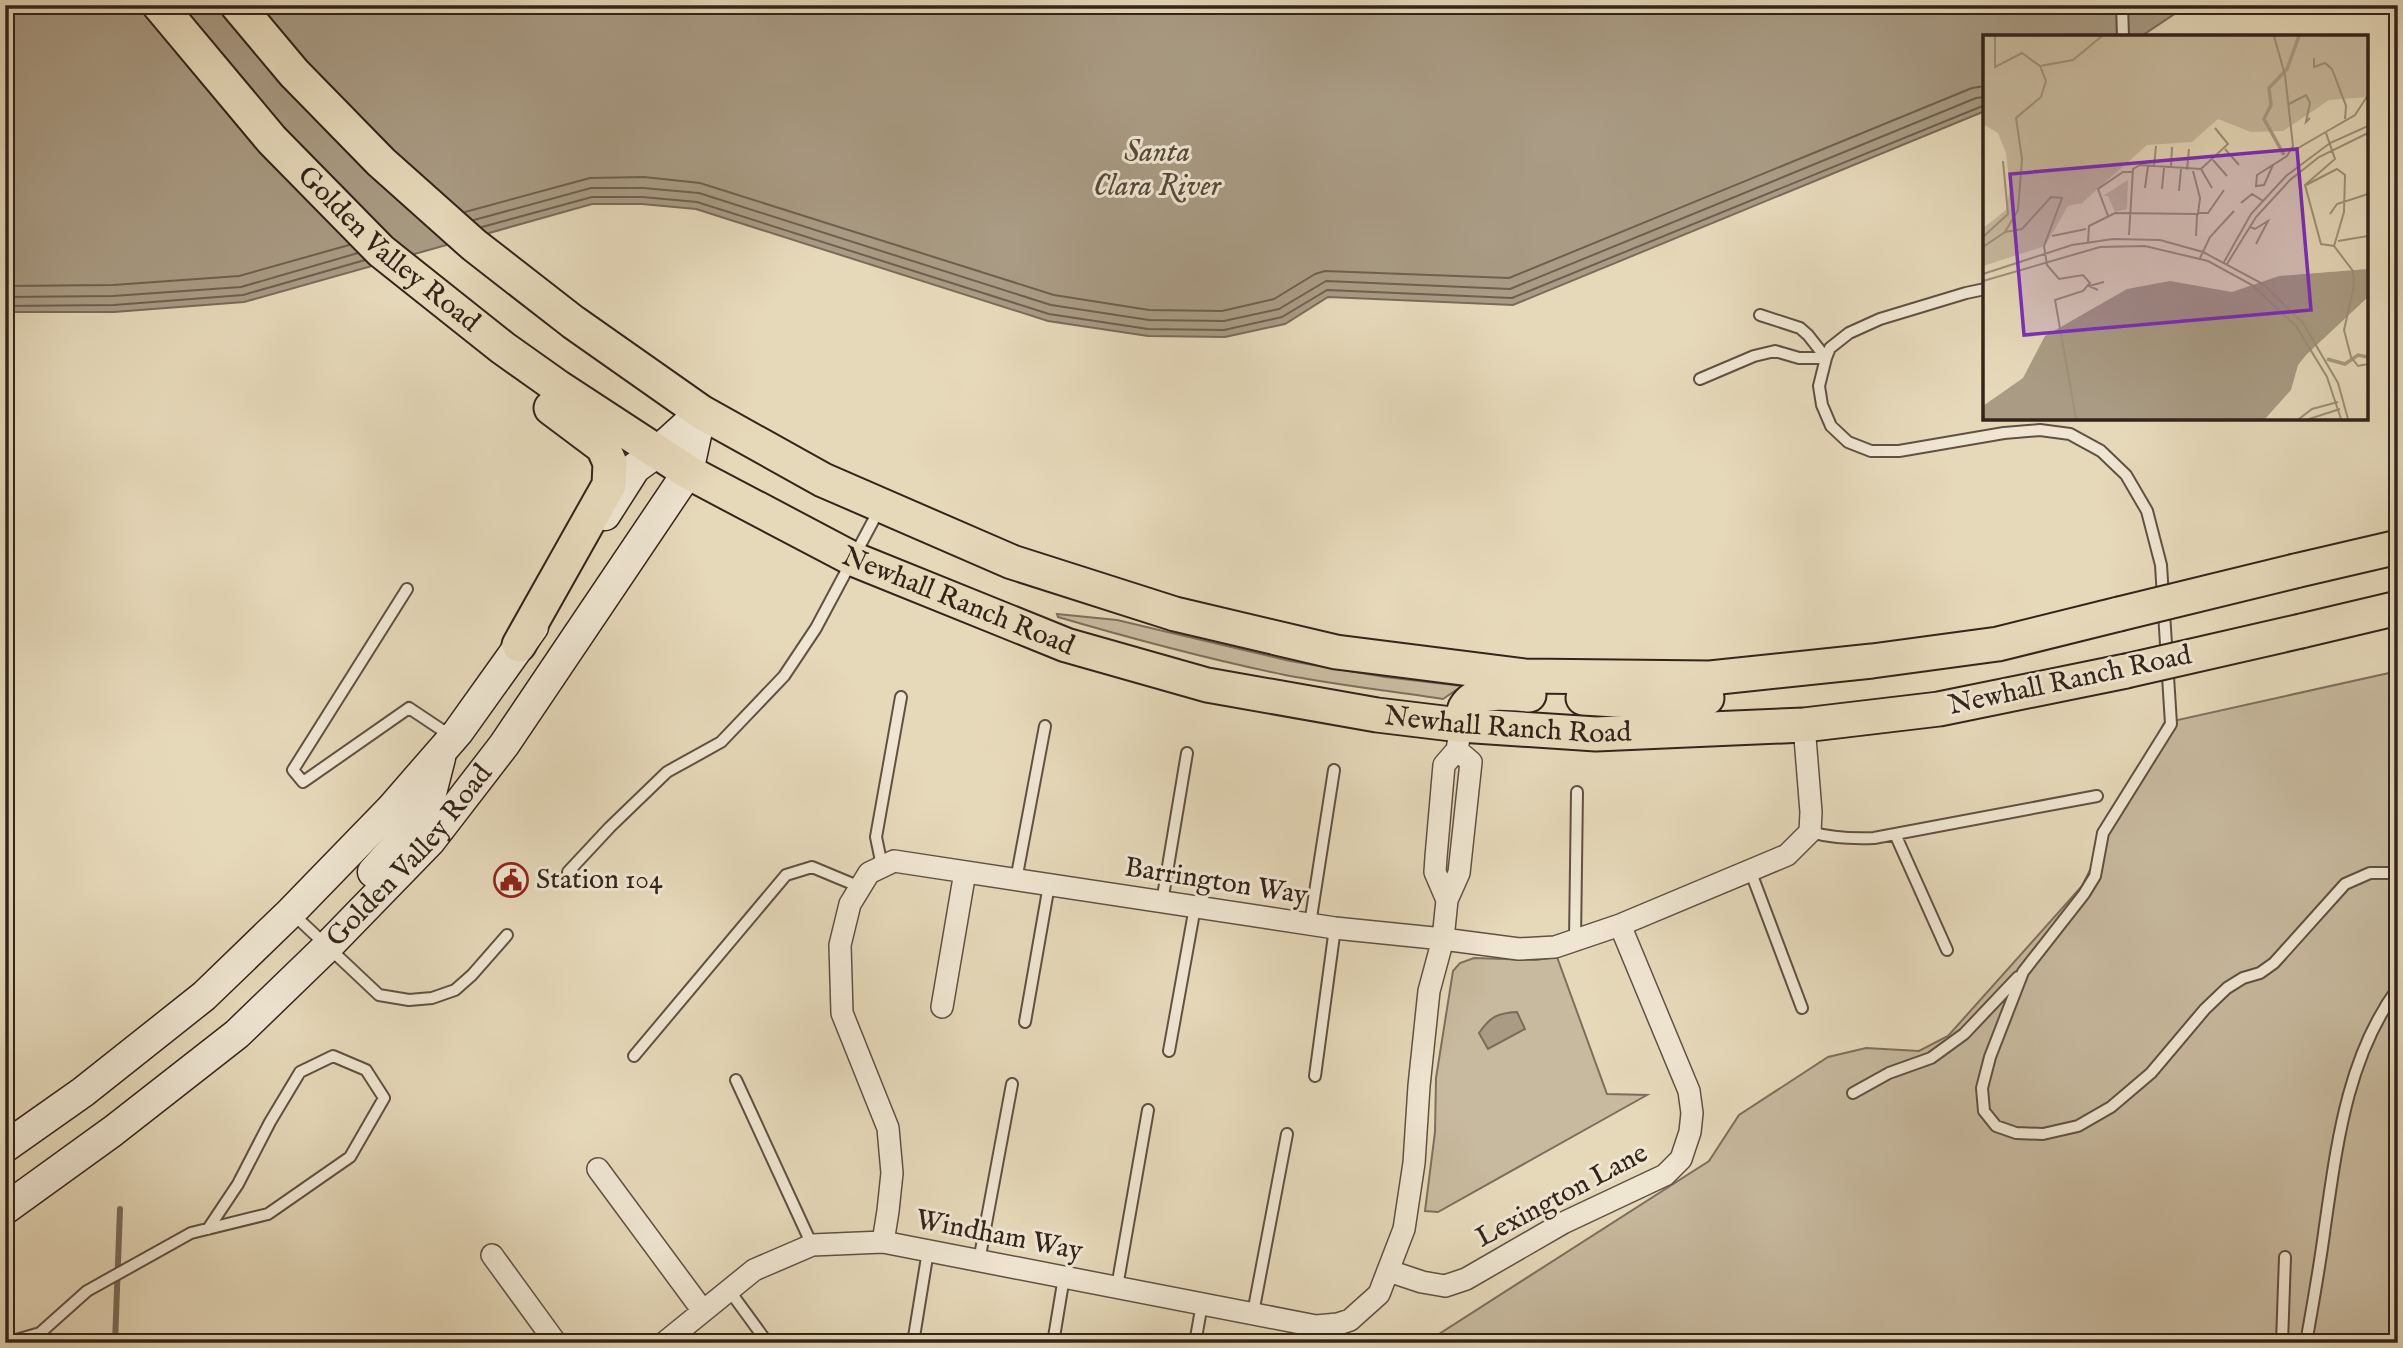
<svg xmlns="http://www.w3.org/2000/svg" width="2403" height="1348" font-family="'IM FELL English',serif">
<style>
.green{fill:#c8ba9f;stroke:#7e6f5d;stroke-width:2}
.water{fill:#a99b84;stroke:#7a6b5a;stroke-width:2}
.lines{fill:none;stroke-linecap:round;stroke-linejoin:round}
.shore{stroke:#6e6050;stroke-width:2}
.stream{stroke:#7a6b5a;stroke-width:6}
.service-casing{stroke:#605143;stroke-width:14}
.minor-casing{stroke:#605143;stroke-width:24}
.secondary-casing{stroke:#33241b;stroke-width:33}
.primary-casing{stroke:#33241b;stroke-width:37}
.service{stroke:#efe6d2;stroke-width:10}
.minor{stroke:#efe6d2;stroke-width:21}
.secondary{stroke:#efe6d2;stroke-width:30}
.primary{stroke:#e6d9ba;stroke-width:33}
.primary-bridge-casing{stroke:#33241b;stroke-width:37;stroke-linecap:butt}
.primary-bridge{stroke:#e6d9ba;stroke-width:33}
.labels{text-anchor:middle;dominant-baseline:central;stroke-width:6;stroke-linejoin:round;paint-order:stroke}
.street-label{font-size:28px;fill:#33241b;stroke:#efe6d2}
.poi-label{font-size:28px;fill:#33241b;stroke:#efe6d2;text-anchor:start}
.water-label{font-size:30px;font-style:italic;fill:#56483a;stroke:#efe6d2}
.inset-river{fill:none;stroke:#a99b84;stroke-width:3.5}
.inset-road{fill:none;stroke:#9e917a;stroke-width:2}
.view{fill:#7b2cbf;fill-opacity:0.15;stroke:#7b2cbf;stroke-width:3.5}
.inset-edge{fill:none;stroke:#33241b;stroke-width:3.5}
</style>
<rect width="100%" height="100%" fill="#e6d9ba"/>
<filter id="stains"><feTurbulence type="fractalNoise" baseFrequency=".00286" numOctaves="4"/><feColorMatrix values="0 0 0 0 .2 0 0 0 0 .09 0 0 0 0 .02 0 0 0 .5 -.17"/></filter>
<radialGradient id="worn" r=".72"><stop offset=".6" stop-color="#630" stop-opacity="0"/><stop offset="1" stop-color="#630" stop-opacity=".3"/></radialGradient>
<path class="green" d="M1057,614L1117,620L1290,661L1385,677L1462,686L1443,699C1390,691 1337,685 1285,675C1208,659 1133,639 1058,617Z
M2398,671V1343H1425L1709,1161L1739,1115L1828,1057L1866,1048L1919,1051L1948,1036L2082,886L2164,723Z
M1557,957L1607,1094L1647,1095L1438,1212L1425,1211L1435,1132L1436,1078L1453,971L1460,963L1474,958L1536,960Z"/>
<path class="water" d="M5,5H2188L2140,37H1985V111L1513,305L1328,297L1285,324L1225,337L1148,336L1048,321L696,209L642,204H592L244,302L114,312H5Z
M1517,1012L1525,1029L1488,1049L1479,1033C1490,1017 1497,1013 1517,1012Z"/>
<g class="lines">
<path class="shore" d="M465,212L590,178L644,177L700,183L1054,295L1149,310L1222,311L1274,299L1315,274L1325,271L1509,278L1972,88L1985,86
M474,220L591,188H643L699,193L1051,305L1149,320L1224,321L1279,309L1326,281L1510,289L1976,98L1985,97
M482,227L592,197H643L697,202L1049,314L1148,329L1224,330L1282,317L1327,290L1512,298L1985,105
M5,286L113,285L239,276L349,245
M5,297L113,296L241,287L358,253
M5,306L114,305L243,295L365,260"/>
<path class="stream" d="M115,1343L120,1209"/>
<g class="service-casing">
<path id="service" d="M2122,5L2123,37
M1985,289L1966,293L1880,319L1849,333L1830,348L1826,358L1819,386L1822,405L1831,426L1848,442L1871,451H1899L2004,433L2040,430L2070,434L2101,451L2126,475L2147,511L2161,565L2171,724L2103,833L2095,876L2084,894L2023,972L1990,1057L1982,1088L1984,1111L1996,1126L2016,1133L2043,1134L2078,1126L2111,1107L2151,1073L2205,1009L2227,988L2243,978L2260,973L2274,963L2345,884L2370,873H2398
M1700,379L1754,356L1775,351L1799,358H1826L1808,335L1800,328L1760,315
M407,589L293,770L303,782L409,708L451,736
M1810,832C1832,838 1851,839 1874,838L2097,796
M1895,834L1947,950
M882,866L876,837L901,697
M1750,870L1802,1008
M568,872L610,827L667,772L721,742L784,676L816,628L880,508
M1016,880L1045,726
M1162,902L1187,753
M293,914L379,995L409,1000L432,998L455,990L472,975L507,935
M1310,924L1334,770
M1575,940L1577,792
M1025,1022L1049,885
M1169,1051L1195,907
M634,1056L786,875L812,867L860,887
M1315,1076L1335,928
M736,1080L812,1245
M1853,1093L1889,1073L1931,1058L1964,1034L2018,977
M979,1261L1012,1084
M1117,1287L1148,1110
M729,1290L764,1338
M1253,1313L1287,1134
M6,1343L40,1333
M37,1343L40,1333L87,1291L191,1233L268,1214L350,1157L384,1098L366,1070L333,1056L300,1072L270,1122L238,1184L208,1229
M913,1343L928,1251
M1053,1343L1064,1277
M1195,1343L1202,1304
M2282,1343L2285,1257
M2306,1343C2313,1304 2320,1265 2325,1226C2337,1144 2347,1057 2398,988"/>
</g>
<g class="minor-casing">
<path id="minor" d="M1447,900L1435,872L1436,857L1444,765L1457,750L1459,738
M942,1007L965,872
M598,1169L703,1311
M883,1242L888,1211L892,1173L888,1128L842,1013L840,945L850,904L869,873L894,861L1335,928L1443,939L1519,949L1555,947L1620,925L1787,855L1810,832L1811,812L1804,725
M492,1255L556,1343
M1389,1271L1422,1282L1445,1286L1466,1279L1563,1223L1665,1175L1681,1159L1690,1132L1692,1113L1689,1091L1620,925
M664,1343L754,1270L812,1245L883,1242L1316,1326L1338,1324L1350,1320L1379,1294L1404,1229L1414,1163L1419,1086L1429,991L1443,939L1447,900L1459,873L1471,762L1457,750"/>
</g>
<g class="secondary-casing">
<g id="secondary">
<path d="M605,515L635,468L657,452L701,412"/>
<path d="M373,872L398,844L429,801L440,758"/>
<path d="M5,1147L83,1092L204,996L291,912L391,809L458,732L533,627"/>
<path id="s1" d="M5,1209L113,1131L237,1034L326,948L430,841L504,745L688,472L701,412"/>
</g>
</g>
<g class="primary-casing">
<g id="primary">
<path id="s2" d="M159,5L272,140L381,251L503,348L558,387L688,472L853,559L1066,645L1207,685L1377,715L1460,725L1596,734L1804,725L1939,709L2126,671"/>
<path d="M237,5L294,73L381,162L474,245L573,322L701,412L823,480L1012,562L1175,614L1336,652L1525,676L1710,678L1872,661L1998,644L2119,614"/>
<path d="M2295,571L2398,547"/>
<path d="M2301,631L2398,608"/>
<path d="M519,645L609,485L610,463L603,447L551,408"/>
<path d="M1583,698L1649,702L1707,698"/>
<path d="M1460,725C1462,720 1463,713 1465,708C1477,687 1508,694 1529,695"/>
</g>
</g>
<use href="#service" class="service"/>
<use href="#minor" class="minor"/>
<use href="#secondary" class="secondary"/>
<use href="#primary" class="primary"/>
<g class="primary-bridge-casing">
<path id="primary-bridge" d="M2119,614L2295,571
M2126,671L2301,631"/>
</g>
<use href="#primary-bridge" class="primary-bridge"/>
</g>
<defs>
<g id="civic-ring" transform="scale(1.75)"><circle r="9.5" fill="#efe6d2" stroke="#8f2418" stroke-width="1.5"/><path d="M-.6-6.5H3V-4.5H.6V-3L4-1V1h2V6H-6V1h2V-1L-.6-3ZM-1.2 2.5V6h2.4V2.5Z" fill="#8f2418"/></g>
</defs>
<g fill-rule="evenodd">
<use href="#civic-ring" x="511" y="880"/>
</g>
<g class="labels">
<g class="street-label">
<text stroke="none"><textPath href="#s2" startOffset="336">Golden Valley Road</textPath></text>
<text stroke="none"><textPath href="#s2" startOffset="1010">Newhall Ranch Road</textPath></text>
<text transform="translate(2070 681) rotate(-12)">Newhall Ranch Road</text>
<text stroke="none"><textPath href="#s2" startOffset="1577">Newhall Ranch Road</textPath></text>
<text stroke="none"><textPath href="#s1" startOffset="539">Golden Valley Road</textPath></text>
<text transform="translate(1216 882) rotate(9)">Barrington Way</text>
<text transform="translate(1562 1196) rotate(-28)">Lexington Lane</text>
<text transform="translate(999 1236) rotate(11)">Windham Way</text>
</g>
<g class="poi-label">
<text x="536" y="880">Station 104</text>
</g>
<g class="water-label">
<text x="1157" y="153">Santa<tspan x="1157" dy="34">Clara River</tspan></text>
</g>
</g>
<g transform="translate(1983 35)">
<rect width="385" height="385" fill="#e6d9ba"/>
<path d="M0,1H385V62L346,65L300,96L268,97L235,84L209,107L164,110L99,168L85,171L62,211L0,231V193L23,175L27,153L23,118L15,98L0,89ZM145,145L144,174L132,177L125,161H120Z" fill="#c8ba9f"/>
<path d="M385,234V262L323,320L315,330L308,355L282,384H0V371L40,343L62,301L144,254L187,246L249,257L296,241Z" fill="#a99b84"/>
<path class="inset-river" d="M301,120L281,84L288,70L286,53L304,34L316,1M344,324L362,329L375,320L385,322"/>
<path class="inset-road" d="M331,23V32L342,28L349,34L363,71L362,84M57,31L90,25L119,1M306,69L323,60L327,68L323,87L327,83M343,98L352,124L322,150L338,209L351,211L370,236L371,251L361,295L368,322L375,331L385,329M242,114L256,130M310,116L372,80L385,60M230,125L244,141M290,130L281,150L273,151L274,140L304,121L310,111L302,40L291,1M171,132L173,111M188,133L189,112M218,134L229,153M204,135L206,114M323,150L354,134L362,140L361,177L351,211M162,153L165,131M179,154L181,133M196,156L198,134M258,168L269,159L280,166M216,178H225L241,155M347,179L354,169L385,159M125,181L115,154L140,137H149M267,192L272,194L285,186L273,209M22,197L39,194L68,162L79,163L61,211L64,230L76,244L100,240L107,248L100,256L72,265L93,384M146,200L150,134L157,130L218,134L245,109L232,93M69,201L103,194M213,201L214,180M0,202L25,179L20,126M355,206L385,201M105,207L106,191L132,178L215,179L217,163L210,136M0,212L22,197L35,175L39,124L33,83L58,62L63,46L57,31L39,18L12,32V1M217,223L227,202L251,176M241,227L268,179L303,141L347,108L385,91M244,229L273,182L307,145L336,122L385,98M0,239L89,210L130,204L177,205L220,217L280,249L320,288L355,348L365,384M0,246L117,212L162,211L225,226L269,250L313,291L344,342L358,384M115,255L106,251L121,247M316,384L329,374L355,367M326,384L357,374"/>
<path class="view" d="M314,114L328,275L41,300L27,139Z"/>
<rect width="385" height="385" class="inset-edge"/>
</g>
<rect width="2403" height="1348" fill="none" stroke="#e6d9ba" stroke-width="28"/>
<rect x="7" y="7" width="2389" height="1334" fill="none" stroke="#33241b" stroke-width="3.5"/>
<rect x="14" y="14" width="2375" height="1320" fill="none" stroke="#33241b" stroke-width="2"/>
<rect width="100%" height="100%" filter="url(#stains)"/>
<rect width="100%" height="100%" fill="url(#worn)"/>
</svg>
